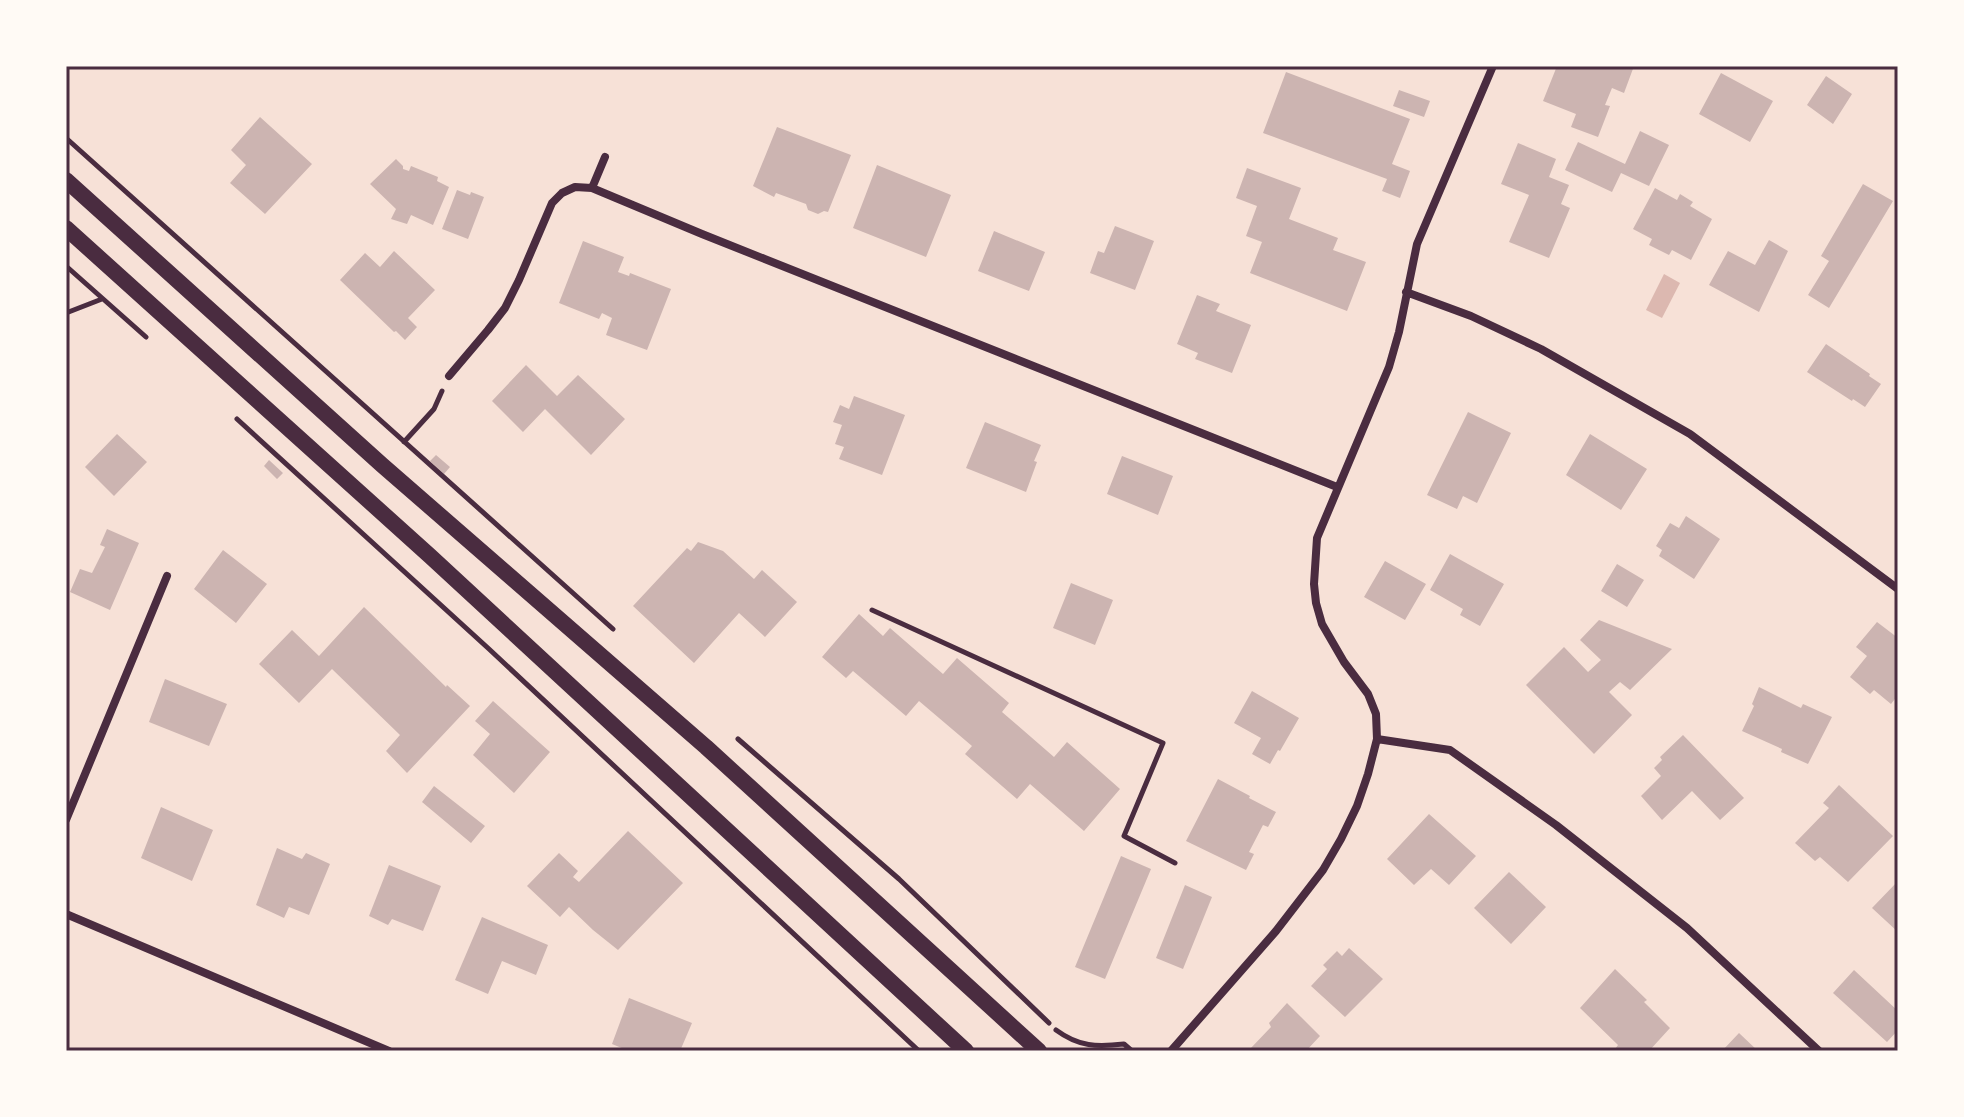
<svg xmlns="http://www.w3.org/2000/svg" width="1964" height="1117" font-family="Cabin,sans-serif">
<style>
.water{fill:#dcb8b0}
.building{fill:#ccb4b1}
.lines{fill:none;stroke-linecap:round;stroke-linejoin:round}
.path{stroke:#4a2c40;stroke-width:5}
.minor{stroke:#4a2c40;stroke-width:8}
.secondary{stroke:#4a2c40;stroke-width:16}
.neatline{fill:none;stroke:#4a2c40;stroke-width:3}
</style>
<rect width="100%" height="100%" fill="#f7e1d7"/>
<path class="water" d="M1664,274L1680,283L1662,318L1646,310Z"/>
<path class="building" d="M1557,66H1634L1624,93L1612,88L1605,105L1610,106L1598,137L1571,127L1576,114L1543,101Z
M1286,72L1410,119L1392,164L1410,171L1400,198L1382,191L1387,179L1263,133Z
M1721,73L1773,101L1750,142L1699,114Z
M1826,76L1852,94L1833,124L1807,105Z
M1399,90L1430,101L1424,117L1393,106Z
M260,117L312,164L265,214L230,183L246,165L231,150Z
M777,127L851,155L828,212L824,211L818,214L808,210L806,204L776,193L774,197L753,186Z
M1640,131L1669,145L1649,186L1621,173L1612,192L1565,170L1578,142L1625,164Z
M1518,143L1556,159L1549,177L1569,185L1561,204L1570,208L1549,258L1509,242L1529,195L1501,184Z
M396,159L403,166V169L409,171L411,166L438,177L437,181L449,187L433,225L411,215L407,224L391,219L396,209L370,184Z
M877,165L951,195L926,257L853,228Z
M1247,168L1301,188L1289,219L1338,238L1333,250L1366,262L1347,311L1250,273L1262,242L1246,236L1257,206L1236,198Z
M1863,184L1893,201L1829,308L1808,295L1829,261L1821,256Z
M1655,188L1677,200L1680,194L1693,202L1690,206L1712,219L1691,260L1672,250L1669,255L1649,245L1652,239L1633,229Z
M457,190L470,195L471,192L484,197L468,239L442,229Z
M1115,226L1154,241L1135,290L1090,273L1098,251L1104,253Z
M994,231L1045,252L1029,291L978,271Z
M1769,240L1788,251L1759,312L1709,285L1728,251L1755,265Z
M583,241L624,257L618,272L629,276L630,273L671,289L647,350L606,335L612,318L602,313L599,319L559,303Z
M394,251L435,290L408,318L417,327L405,340L396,331L394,332L340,280L365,253L380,267Z
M1197,295L1220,304L1216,311L1251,325L1232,373L1195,359L1198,353L1177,344Z
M1826,344L1870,374L1869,376L1881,384L1865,407L1853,399L1852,401L1807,372Z
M526,365L557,396L578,375L625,419L591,455L545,409L523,432L492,401Z
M854,396L905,415L882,475L839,459L844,447L835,444L842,425L833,422L840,405L849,409Z
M1468,412L1511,433L1477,503L1463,496L1457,509L1427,495Z
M985,422L1041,445L1034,461L1037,462L1026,492L966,468Z
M117,434L147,462L114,496L85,467Z
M1590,434L1647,469L1621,510L1566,475Z
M436,455L450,467L444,474L430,461Z
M1122,456L1173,476L1158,515L1107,494Z
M269,460L283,473L277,479L264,466Z
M1686,516L1720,539L1694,579L1659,556L1662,550L1656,546L1670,523L1679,528Z
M107,529L139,543L110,610L70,592L80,569L92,573L105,547L100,545Z
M698,542L723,551L754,579L762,570L797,602L765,637L739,613L694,663L633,606L687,548L691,551Z
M223,550L267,584L236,623L194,589Z
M1450,554L1504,584L1480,626L1460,615L1463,609L1430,590Z
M1385,561L1426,584L1405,620L1364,597Z
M1617,564L1644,580L1627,607L1601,591Z
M1071,583L1113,600L1095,645L1053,628Z
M364,607L446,687L447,685L470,706L407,773L386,751L400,735L332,669L299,703L259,664L292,630L319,656Z
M859,614L883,636L890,628L943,674L957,658L1009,703L1002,712L1054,757L1067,742L1120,789L1084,831L1030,784L1017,799L965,754L972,746L919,701L906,716L853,671L846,678L822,657Z
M1599,620L1672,649L1630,690L1620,682L1609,692L1632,715L1594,754L1526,685L1564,647L1588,672L1601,660L1580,640Z
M1877,622L1898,638V695L1891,704L1874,690L1870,694L1850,677L1867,656L1856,647Z
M165,679L227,704L209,746L149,722Z
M1759,687L1801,708L1803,704L1832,717L1808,764L1781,752L1782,749L1742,731L1754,706L1752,704Z
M1252,691L1299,718L1280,751L1278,750L1270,764L1252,754L1261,738L1234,723Z
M493,701L550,752L514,793L473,755L490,734L475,721Z
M1683,735L1744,798L1720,820L1692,791L1662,820L1641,796L1661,776L1654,768L1662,760L1660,757Z
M1218,779L1250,796L1249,798L1276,812L1268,827L1263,825L1249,852L1254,854L1246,870L1186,841Z
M1839,785L1893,836L1848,882L1820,857L1815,861L1795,843L1829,808L1823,803Z
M434,786L485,826L471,843L422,802Z
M161,807L213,830L192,881L141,858Z
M1429,814L1476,856L1449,885L1431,869L1414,885L1387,859Z
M628,831L683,883L618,950L593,930L569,907L560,917L527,886L559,853L578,871L573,877L579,882Z
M277,848L302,859L306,853L330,864L309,915L289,907L284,918L256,905Z
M1121,856L1151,869L1105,979L1075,967Z
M389,865L441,886L423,931L392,919L388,925L369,916Z
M1509,872L1546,907L1511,944L1474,908Z
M1898,881V932L1872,908Z
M1185,885L1212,897L1183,969L1156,958Z
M482,917L548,945L536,975L502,961L488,994L455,980Z
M1349,948L1383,979L1345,1017L1311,986L1327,969L1323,965L1337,951L1342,956Z
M1615,969L1647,1000L1644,1002L1670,1028L1649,1051H1617L1615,1049L1618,1045L1580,1008Z
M1854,970L1898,1011V1030L1887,1042L1833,993Z
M629,998L692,1023L680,1051H629L612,1044Z
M1287,1003L1320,1036L1306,1051H1252L1250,1049L1271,1027L1269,1023Z
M1739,1033L1758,1051H1722Z"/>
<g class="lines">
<path class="path" d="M66,138L613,629
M66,266L146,337
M66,313L102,299
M237,419L489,649L919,1051
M404,442L434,409L442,391
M872,610L1163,743L1124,836L1175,863
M738,739L899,879L1049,1023
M1056,1030C1079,1047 1097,1047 1124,1044L1132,1051"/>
<path class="minor" d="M605,157L592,188L702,234L1337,487
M1406,292L1471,316L1541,349L1690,434L1898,589
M449,376L488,330L505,308L519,280L552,203L562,193L575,187L592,188
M1377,739L1450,750L1556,825L1687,928L1819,1051
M66,820L167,576
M66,914L389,1051
M1171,1051L1276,931L1323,870L1341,839L1357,806L1368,774L1377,739L1376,714L1368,694L1344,662L1322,624L1316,603L1314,584L1317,538L1389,367L1399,332L1417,244L1493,66"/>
<path class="secondary" d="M66,180L382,465L706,747L1039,1051
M66,228L430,556L966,1051"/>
</g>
<rect width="1964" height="1117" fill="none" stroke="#fffaf5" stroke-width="136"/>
<rect x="68" y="68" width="1828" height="981" class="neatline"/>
</svg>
